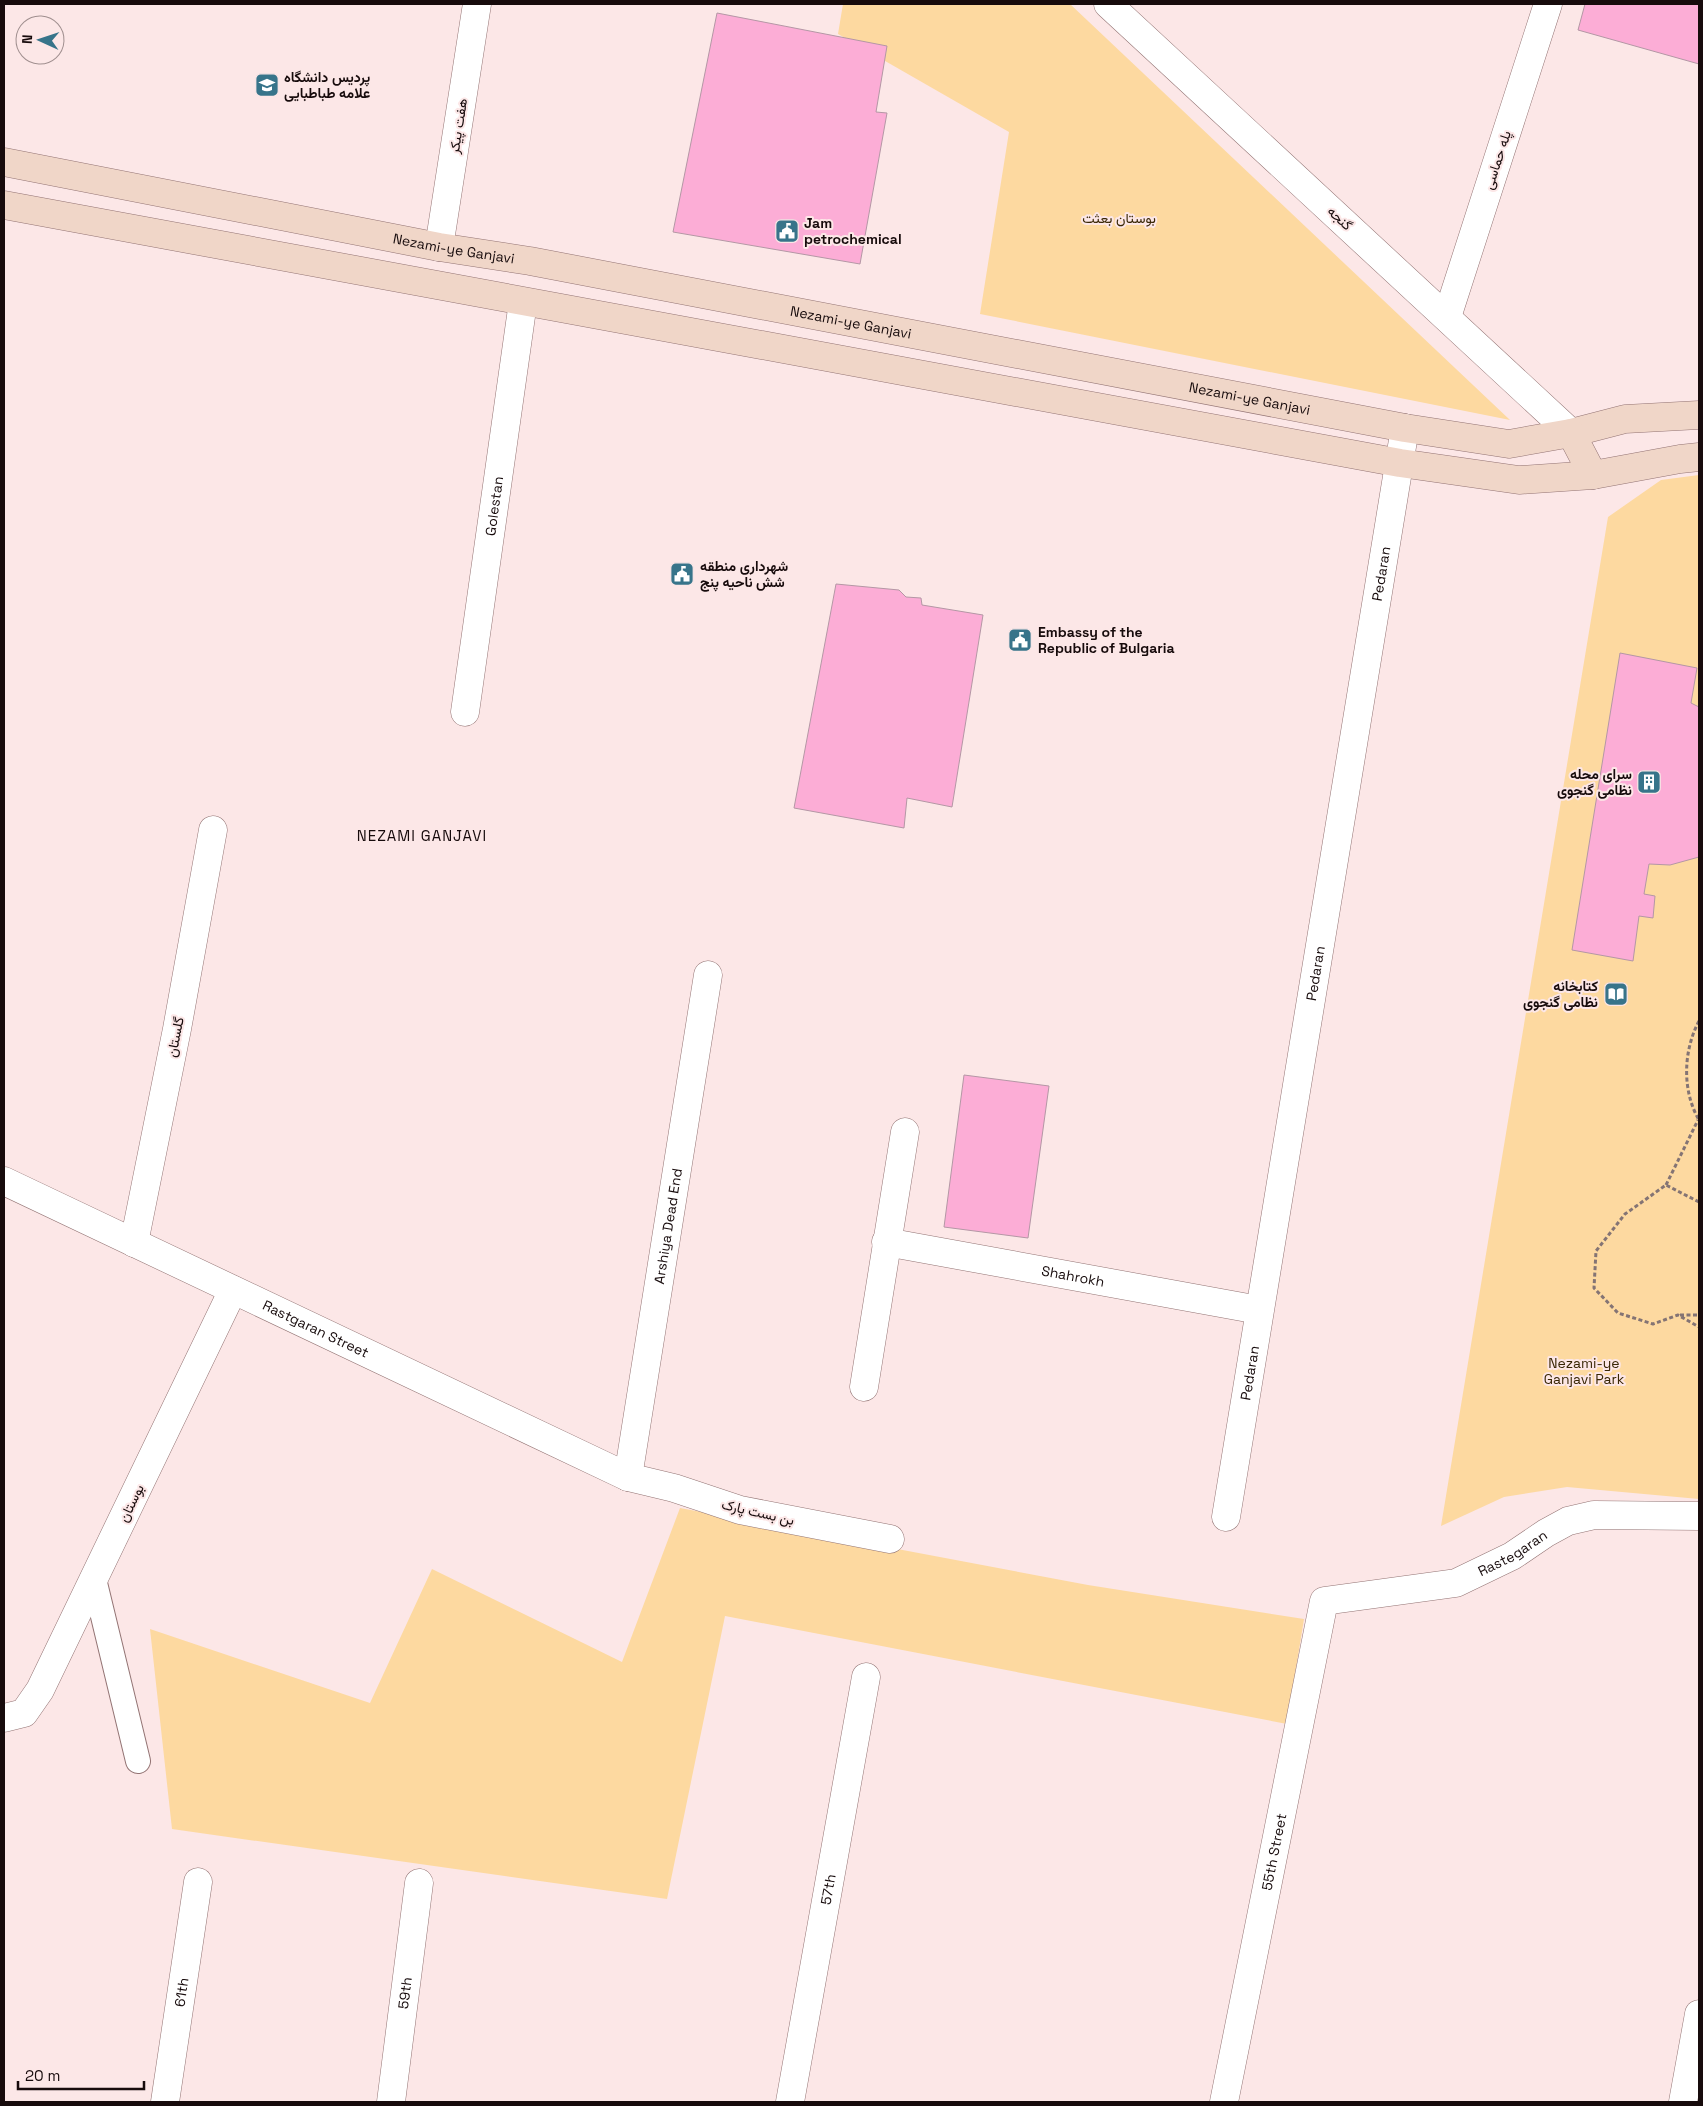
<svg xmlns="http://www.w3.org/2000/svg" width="1703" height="2106" font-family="'Space Grotesk',Vazirmatn,sans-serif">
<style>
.green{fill:#fdd9a0}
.building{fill:#fcadd6;stroke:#b497a5}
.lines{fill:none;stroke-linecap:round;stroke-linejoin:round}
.lane-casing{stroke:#937474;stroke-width:26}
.street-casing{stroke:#937474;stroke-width:29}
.secondary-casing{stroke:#937474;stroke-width:29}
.path{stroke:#847474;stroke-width:3;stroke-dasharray:4 2.5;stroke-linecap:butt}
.lane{stroke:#fff;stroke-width:24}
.street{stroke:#fff;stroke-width:28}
.secondary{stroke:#f0d6c8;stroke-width:28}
.labels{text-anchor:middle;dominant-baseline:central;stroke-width:4;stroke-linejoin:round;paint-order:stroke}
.poi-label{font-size:14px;font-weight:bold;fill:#170b0c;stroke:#fce7e7;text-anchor:start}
.street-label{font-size:14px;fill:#170b0c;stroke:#fce7e7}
.park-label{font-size:14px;fill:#392705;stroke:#fce7e7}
.neighbourhood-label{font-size:15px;letter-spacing:1px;fill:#170b0c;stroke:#fce7e7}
</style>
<rect width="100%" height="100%" fill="#fce7e7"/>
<path class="green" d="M843,4H1070L1510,420L980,314L1009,132L838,34Z
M1699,475V1499L1567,1487L1504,1497L1441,1526L1608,517L1661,480Z
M680,1508L1088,1585L1304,1619L1287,1724L725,1616L667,1899L172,1829L150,1629L370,1703L432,1569L622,1662Z"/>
<path class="building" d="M1585,4H1699V64L1578,30Z
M717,13L887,46L876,112L887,113L860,264L673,232Z
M836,584L899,590L906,597L921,598L922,605L983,615L952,807L907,798L904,828L794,808Z
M1620,653L1697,668L1691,703L1699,707V857L1670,865L1649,864L1644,894L1655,896L1653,918L1639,916L1633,961L1572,950Z
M964,1075L1049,1086L1028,1238L944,1227Z"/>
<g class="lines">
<g class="lane-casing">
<path id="lane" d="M94,1579L138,1761"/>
</g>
<g class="street-casing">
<g id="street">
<path d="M1108,4L1571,433"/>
<path d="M439,247L477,4"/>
<path d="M1447,317L1548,4"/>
<path id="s1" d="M465,712L523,302"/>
<path id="s2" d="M4,1181L628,1477L674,1488L740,1510L890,1539"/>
<path id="s3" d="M886,1242L1259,1310"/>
<path d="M134,1243L177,1029L213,830"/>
<path d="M864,1387L905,1132"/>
<path id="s4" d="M628,1477L708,975"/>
<path id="s5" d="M1226,1517L1405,428"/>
<path d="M4,1718L24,1713L40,1690L233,1290"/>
<path id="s6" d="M165,2102L198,1882"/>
<path id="s7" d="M391,2102L419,1883"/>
<path id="s8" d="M790,2102L866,1677"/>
<path id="s9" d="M1224,2102L1324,1601L1456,1583L1512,1556L1546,1533L1568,1521L1594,1515L1699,1516"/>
<path d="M1683,2102L1699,2014"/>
</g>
</g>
<g class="secondary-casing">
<g id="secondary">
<path id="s10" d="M4,162L439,247L530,261L1405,428L1509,444L1571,433L1625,419L1699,415"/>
<path d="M4,205L1400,463L1519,480L1593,475L1680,459L1699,457"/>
<path d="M1571,433L1593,475"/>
</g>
</g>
<path class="path" d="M1699,1021C1683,1051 1682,1091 1699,1120
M1666,1185L1698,1120
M1699,1202L1666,1185L1625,1214L1596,1251L1594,1288L1618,1313L1653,1324L1678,1315L1699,1327
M1680,1315H1699"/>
<use href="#lane" class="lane"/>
<use href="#street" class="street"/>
<use href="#secondary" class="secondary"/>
</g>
<defs>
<g id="university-square" transform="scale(1.25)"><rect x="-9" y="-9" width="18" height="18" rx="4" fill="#37748a" stroke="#fce7e7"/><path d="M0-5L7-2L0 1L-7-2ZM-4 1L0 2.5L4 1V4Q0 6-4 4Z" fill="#fff"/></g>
<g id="civic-square" transform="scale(1.25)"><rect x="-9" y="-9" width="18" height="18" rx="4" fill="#37748a" stroke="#fce7e7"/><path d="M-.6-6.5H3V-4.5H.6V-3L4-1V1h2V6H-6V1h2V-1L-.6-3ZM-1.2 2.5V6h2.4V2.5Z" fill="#fff"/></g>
<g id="building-square" transform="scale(1.25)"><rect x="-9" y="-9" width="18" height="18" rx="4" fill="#37748a" stroke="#fce7e7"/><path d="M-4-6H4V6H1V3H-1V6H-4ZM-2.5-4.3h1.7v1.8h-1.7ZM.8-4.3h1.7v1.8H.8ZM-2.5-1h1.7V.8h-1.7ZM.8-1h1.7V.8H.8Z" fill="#fff"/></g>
<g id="library-square" transform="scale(1.25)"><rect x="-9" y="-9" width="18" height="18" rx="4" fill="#37748a" stroke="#fce7e7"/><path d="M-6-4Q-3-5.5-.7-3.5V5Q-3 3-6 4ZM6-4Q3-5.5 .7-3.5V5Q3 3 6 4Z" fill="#fff"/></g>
</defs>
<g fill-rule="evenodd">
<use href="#university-square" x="267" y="85"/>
<use href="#civic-square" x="787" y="231"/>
<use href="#civic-square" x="682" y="574"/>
<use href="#civic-square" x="1020" y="640"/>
<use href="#building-square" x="1649" y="782"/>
<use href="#library-square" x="1616" y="994"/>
</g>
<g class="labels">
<g class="poi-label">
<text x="284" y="77">پردیس دانشگاه<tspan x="284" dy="16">علامه طباطبایی</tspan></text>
<text x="804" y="223">Jam<tspan x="804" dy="16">petrochemical</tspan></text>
<text x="700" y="566">شهرداری منطقه<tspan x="700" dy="16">شش ناحیه پنج</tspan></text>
<text x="1038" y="632">Embassy of the<tspan x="1038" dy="16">Republic of Bulgaria</tspan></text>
<text x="1632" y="774" text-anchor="end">سرای محله<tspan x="1632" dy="16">نظامی گنجوی</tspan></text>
<text x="1598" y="986" text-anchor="end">كتابخانه<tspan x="1598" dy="16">نظامی گنجوی</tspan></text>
</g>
<g class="street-label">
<text transform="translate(458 126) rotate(-81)">هفت پیکر</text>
<text transform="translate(1497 160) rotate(-72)">پله حماسی</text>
<text transform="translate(1340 218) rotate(43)">گنجه</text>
<text stroke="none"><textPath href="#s10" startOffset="458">Nezami-ye Ganjavi</textPath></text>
<text stroke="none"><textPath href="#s10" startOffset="862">Nezami-ye Ganjavi</textPath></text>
<text stroke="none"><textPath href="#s10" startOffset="1268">Nezami-ye Ganjavi</textPath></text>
<text stroke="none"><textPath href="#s1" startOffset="208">Golestan</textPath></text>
<text stroke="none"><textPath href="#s5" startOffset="956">Pedaran</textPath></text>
<text stroke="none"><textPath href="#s5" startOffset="551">Pedaran</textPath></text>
<text transform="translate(175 1037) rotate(-79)">گلستان</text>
<text stroke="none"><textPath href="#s4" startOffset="254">Arshiya Dead End</textPath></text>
<text stroke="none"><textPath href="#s3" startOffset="190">Shahrokh</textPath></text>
<text stroke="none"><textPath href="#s2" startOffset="345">Rastgaran Street</textPath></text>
<text stroke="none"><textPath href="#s5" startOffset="146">Pedaran</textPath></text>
<text transform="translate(131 1503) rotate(-64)">بوستان</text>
<text transform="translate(758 1512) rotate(13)">بن بست پارک</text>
<text stroke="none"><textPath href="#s9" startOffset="708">Rastegaran</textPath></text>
<text stroke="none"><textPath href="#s9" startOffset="255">55th Street</textPath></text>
<text stroke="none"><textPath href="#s8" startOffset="216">57th</textPath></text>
<text stroke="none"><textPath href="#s6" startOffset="111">61th</textPath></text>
<text stroke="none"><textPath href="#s7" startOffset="110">59th</textPath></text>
</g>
<g class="park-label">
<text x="1119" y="218">بوستان بعثت</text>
<text x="1584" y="1363">Nezami-ye<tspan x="1584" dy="16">Ganjavi Park</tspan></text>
</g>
<g class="neighbourhood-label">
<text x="422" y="835">NEZAMI GANJAVI</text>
</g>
</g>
<rect width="1703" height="2106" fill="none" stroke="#170b0c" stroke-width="10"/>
<g transform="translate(40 40) rotate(273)"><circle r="24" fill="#fce7e7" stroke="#a08f8f"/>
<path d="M0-4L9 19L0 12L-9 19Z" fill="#37748a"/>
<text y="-8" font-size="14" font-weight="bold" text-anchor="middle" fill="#170b0c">N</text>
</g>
<path d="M18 2081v8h126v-8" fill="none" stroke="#170b0c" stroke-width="2.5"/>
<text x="25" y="2081" font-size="15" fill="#170b0c" stroke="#fce7e7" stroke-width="4" paint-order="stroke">20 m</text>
</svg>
